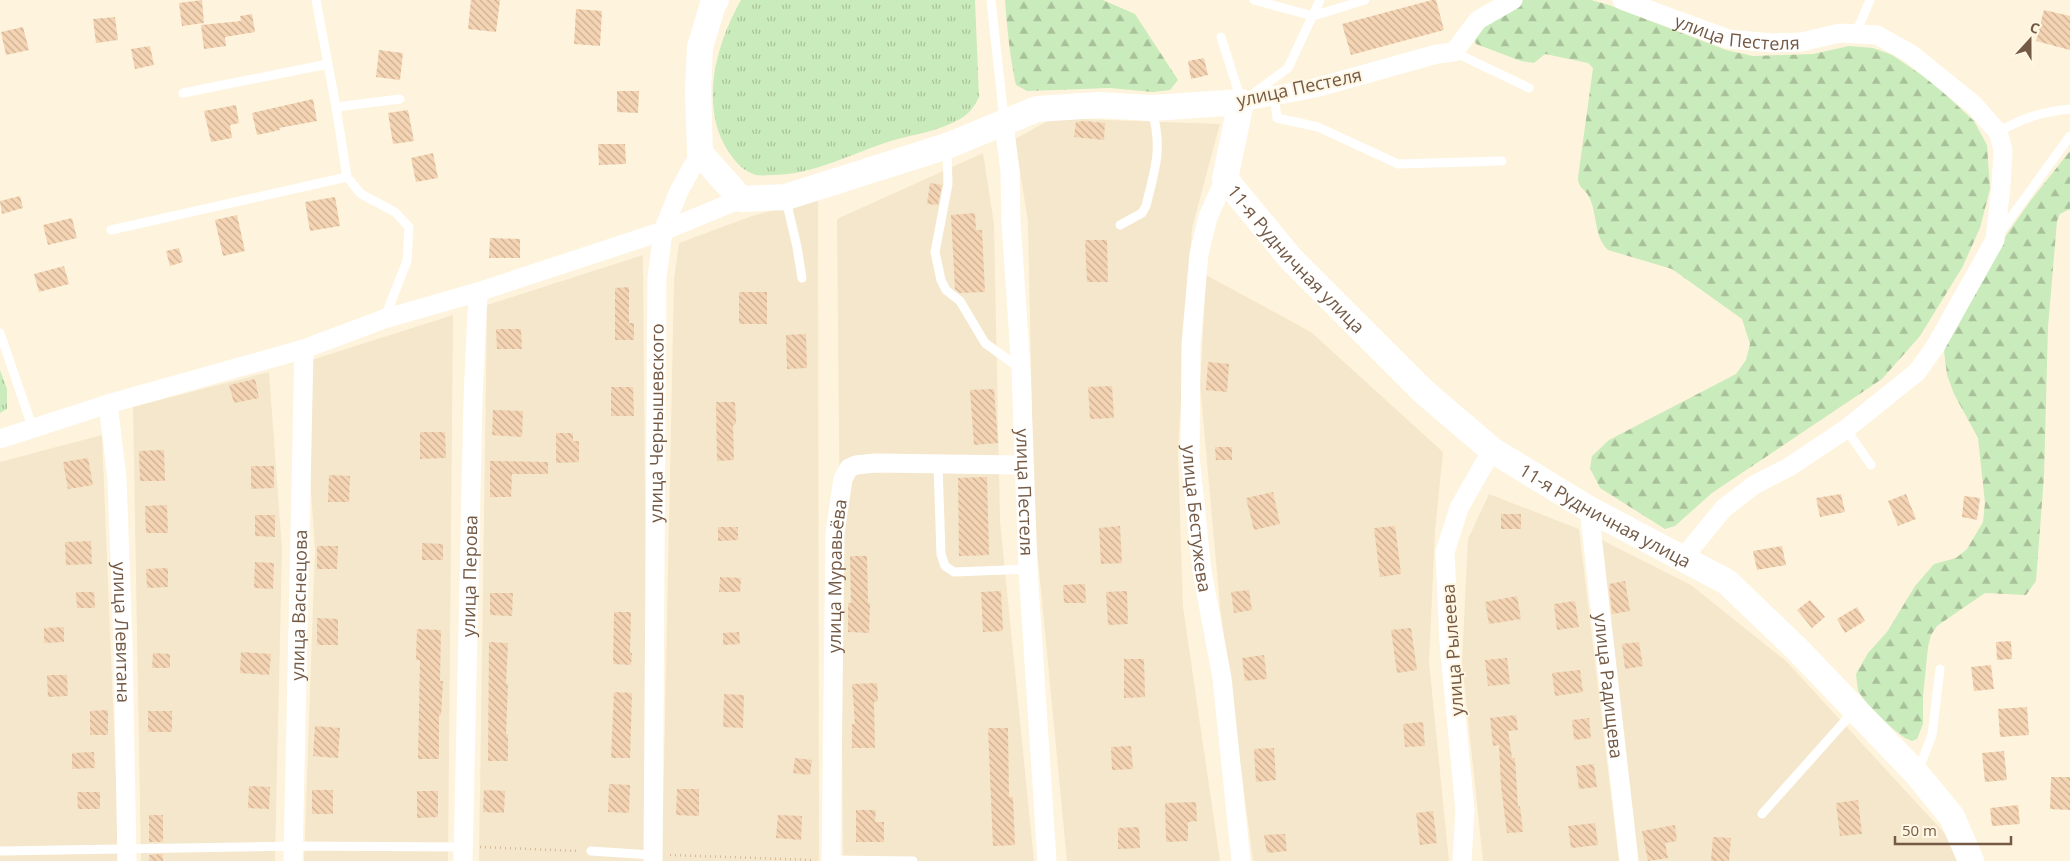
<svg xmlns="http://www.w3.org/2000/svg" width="2070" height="861" font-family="'Open Sans',sans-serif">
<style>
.residential{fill:#f5e7cb}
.grass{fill:url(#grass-tufts)}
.forest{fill:url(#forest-firs)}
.building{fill:url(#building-back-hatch)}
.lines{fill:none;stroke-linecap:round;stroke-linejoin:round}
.path{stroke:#d9b797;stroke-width:2.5;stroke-dasharray:1 4;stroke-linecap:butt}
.lane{stroke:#fff;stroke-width:9}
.street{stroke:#fff;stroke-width:19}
.secondary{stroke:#fff;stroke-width:26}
.labels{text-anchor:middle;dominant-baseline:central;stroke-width:4;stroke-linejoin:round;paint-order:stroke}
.street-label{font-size:18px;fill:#745a45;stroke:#fff7e4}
</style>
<defs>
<pattern id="grass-tufts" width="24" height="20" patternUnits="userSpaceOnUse" patternTransform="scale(1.25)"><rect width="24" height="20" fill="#caebbb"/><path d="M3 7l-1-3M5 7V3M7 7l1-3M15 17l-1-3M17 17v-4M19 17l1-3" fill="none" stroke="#a9c19a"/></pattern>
<pattern id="forest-firs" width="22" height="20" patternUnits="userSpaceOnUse" patternTransform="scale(1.25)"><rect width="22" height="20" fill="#caebbb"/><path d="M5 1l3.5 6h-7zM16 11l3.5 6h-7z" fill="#a9c19a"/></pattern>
<pattern id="building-back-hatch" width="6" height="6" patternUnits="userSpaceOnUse" patternTransform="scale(1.25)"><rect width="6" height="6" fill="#f4d4b3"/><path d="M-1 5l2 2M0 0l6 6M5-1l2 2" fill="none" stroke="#caaf93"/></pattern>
</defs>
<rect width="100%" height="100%" fill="#fef4dd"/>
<path class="residential" d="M1053,118L1220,124L1192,228L1178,449L1183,607L1220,861H1067L1034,518L1028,222L1015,139Z
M983,153L994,224L1000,521L1034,861H843L837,219Z
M818,198L819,861H662L674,279L679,243L752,216Z
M643,255L648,861H479L487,305Z
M1206,275L1311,332L1443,452L1435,532L1429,662L1449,861H1253L1220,606L1200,385Z
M453,315L448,861H304L315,549L302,363Z
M269,372L282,549L275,861H141L133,407Z
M102,435L118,826L117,861H0V462Z
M1489,494L1579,529L1619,861H1483L1462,662L1468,539Z
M1598,538L1691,585L1786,661L1949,838L1958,861H1630Z"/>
<path class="grass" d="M741,0H975L979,97C975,106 969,114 960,119C940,131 914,134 891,141C852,153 814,175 772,175C767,175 761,176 756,175C743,171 736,163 728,151C699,106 716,44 741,0Z
M0,370L7,389V409L0,413Z"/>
<path class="forest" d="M1005,0H1103L1135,14L1178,80L1170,90L1153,92L1110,88L1027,91L1016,85C1010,57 1007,29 1005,0Z
M1513,0H1591L1609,5L1726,50L1753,56L1813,54L1849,46L1873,48L1892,55L1932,82L1974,121L1987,145L1990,189L1980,228L1963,266L1920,336L1882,379L1712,493L1675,526L1665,529L1600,488L1590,468L1592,456L1609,440L1736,374L1746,360L1750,344L1742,319L1672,269L1608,250C1593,236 1598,212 1588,195C1583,187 1579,189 1578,178L1593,68L1588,63L1545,54L1534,63L1521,61L1476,44L1471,33Z
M2070,151V209L2060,214L2057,221L2048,327L2044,476L2036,581L2026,595L1985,593L1937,626L1931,635L1928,647L1923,696V724L1917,739L1912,741L1905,738L1893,729L1869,706L1858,691L1856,674L1868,653L1887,632L1915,586L1934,564L1956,558L1967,549L1983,522L1985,503L1978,438L1954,394L1947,375L1944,351L1950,333L1995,251L2031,200Z"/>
<path class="building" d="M202,0L204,23L182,26L179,3Z
M471,0H500L496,32L468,29Z
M1432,0H1436L1444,30L1351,55L1342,24Z
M576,9L602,11L600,46L574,44Z
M2044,10L2070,16V50L2036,41Z
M252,14L255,32L225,37L226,46L204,49L201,25L241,21L240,16Z
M115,17L118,40L96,43L93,19Z
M23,27L29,50L6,55L1,32Z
M150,46L154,65L135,69L131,49Z
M379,50L403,53L400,80L376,77Z
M1204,58L1208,75L1191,79L1188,61Z
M617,91H639L638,113L617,112Z
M313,99L317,121L279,128L280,130L257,135L252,113Z
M236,105L239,123L230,125L232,138L211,142L204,111Z
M408,110L414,141L393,144L388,113Z
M1084,121L1105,123L1104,140L1074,137L1076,122Z
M598,144H625L626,164L599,165Z
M433,153L438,178L416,182L411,158Z
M930,183L942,185L938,205L927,204Z
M20,196L23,208L2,214L0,201Z
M335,197L340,226L310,231L305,202Z
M975,213L976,230H982L985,292L960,293L955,289L951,215Z
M237,215L245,251L223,256L215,220Z
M72,218L77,238L48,245L43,225Z
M490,238L520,239V258H489Z
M1085,240H1107L1108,282H1087Z
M179,248L183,262L170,266L166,251Z
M64,266L69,284L39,292L34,274Z
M629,287V323H634V340H615V288Z
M739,292H767V324H739Z
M496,329H521L522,349H497Z
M806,334L807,368L787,369L786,335Z
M1208,362L1229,364L1227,392L1206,390Z
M255,379L259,398L234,403L229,385Z
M1112,386L1114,418L1090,419L1088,387Z
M611,387H633L634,416H611Z
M994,389L998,443L974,445L970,390Z
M716,402H735L736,424L733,425L734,460L717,461Z
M493,410L523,411L522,437L492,435Z
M420,432H445L446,458L420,459Z
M556,433H573V441H579V462L556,463Z
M1215,447H1232V460H1216Z
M164,450L165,481H140L139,451Z
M88,458L93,485L68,489L63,462Z
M490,461L548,462V474H512L511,497H490Z
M251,466H274V488L251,489Z
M329,475L350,476L349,502H328Z
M987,477L989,555L959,556L958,478Z
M1273,492L1280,524L1254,530L1246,498Z
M1841,494L1845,512L1820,517L1816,498Z
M1906,494L1916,519L1898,526L1888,501Z
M1964,496L1980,498L1977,520L1962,517Z
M167,505L168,533H146L145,506Z
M1501,514H1521V529H1501Z
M255,515H275V537L255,536Z
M1120,526L1122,563L1101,564L1099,528Z
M1395,526L1401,574L1380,577L1374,528Z
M718,527H738V540L718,541Z
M91,541L92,564L66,565L65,542Z
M422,543L443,544V560H422Z
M317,546H338L337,569H317Z
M1782,546L1786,565L1757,570L1753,551Z
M850,556H867L868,603H870L869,633L848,632V603H851Z
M255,562L274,563L273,589L254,588Z
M168,568V587L147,588L146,569Z
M720,577L741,578L740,592H719Z
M1625,581L1630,611L1612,614L1609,584Z
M1085,584L1086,603H1064L1063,585Z
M1249,590L1252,610L1234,613L1231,592Z
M1001,591L1003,631L983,632L981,592Z
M1127,591L1128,624L1108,625L1106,592Z
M76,592H94L95,608H77Z
M490,593H513L512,616L490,615Z
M1517,596L1521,619L1489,624L1485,602Z
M1810,600L1825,617L1812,628L1797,610Z
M1575,601L1579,627L1557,630L1554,604Z
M1857,607L1865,621L1845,633L1837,619Z
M614,612H631L630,653H632L631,665L613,664Z
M317,618L338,619V645H317Z
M64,627V642L44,643V628Z
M1411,628L1417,670L1397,673L1391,630Z
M417,629L441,630L440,681H443L441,715H439V759H418L420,660H416Z
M739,632L740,644L723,645V633Z
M2011,641L2012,659L1997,660L1996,642Z
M489,642L508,643L506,684H508L506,734H508V761H488Z
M1639,642L1643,666L1625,669L1622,644Z
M241,652L271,654L269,675L240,673Z
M153,653L170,654V668H152Z
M1264,655L1267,679L1245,681L1242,658Z
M1507,658L1510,684L1488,686L1485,660Z
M1124,659H1144L1145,697L1124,698Z
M1991,665L1994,689L1974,691L1971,667Z
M1580,670L1583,692L1555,696L1552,673Z
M47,675H67L68,696L48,697Z
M877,683L878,701L874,702L875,748H852V724H855L852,684Z
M614,692L632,693L630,758H611Z
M724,694L744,695L743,728L723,727Z
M2027,707L2029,735L2000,737L1998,709Z
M108,710V735H90V711Z
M148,711H172V732H148Z
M1516,715L1518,730L1508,731L1512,758H1515L1518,807L1520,806L1523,832L1507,833L1501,786L1499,745L1493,746L1490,718Z
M1589,718L1591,738L1574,740L1572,720Z
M1423,722L1425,746L1405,747L1403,724Z
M315,726L340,728L338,758L313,756Z
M988,728H1008L1009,797H1013L1015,845L993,846Z
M1131,746L1133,769L1112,770L1111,747Z
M1274,748L1276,780L1256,782L1254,749Z
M2004,751L2007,780L1985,782L1982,753Z
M94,752L95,768L72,769V753Z
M795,758L812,760L810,775L793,773Z
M1594,764L1597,787L1579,789L1576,766Z
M2051,777H2070V810L2050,809Z
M609,784L630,785L629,813L608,812Z
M249,786L270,787L269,809L248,808Z
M677,789H699V816L676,815Z
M312,790H333V814H312Z
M484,790L505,791L504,813L483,812Z
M417,791H438V817L417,818Z
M77,792H100V809H78Z
M1858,800L1862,834L1840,836L1836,803Z
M1196,802L1197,821L1188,822V841L1166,842L1165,803Z
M2018,805L2020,824L1992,826L1990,808Z
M856,810H876L875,822H884V842H856Z
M1433,811L1437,843L1420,845L1416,813Z
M149,815H163V842H149Z
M778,815L802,816L801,840L776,838Z
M1595,823L1598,845L1571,848L1568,826Z
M1675,825L1677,841L1665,843L1668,858L1648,861L1642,831Z
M1139,827L1140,848L1118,849V828Z
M1285,834L1287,851L1267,853L1264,835Z
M1713,837L1731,838L1729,861H1711Z
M163,854V861H149V855Z"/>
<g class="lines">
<path class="path" d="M480,847L579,851
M670,855L814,860"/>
<path class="lane" d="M316,0L336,107L347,177
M991,0L1004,119
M1254,0L1313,16L1365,0
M1856,33L1870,0
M1221,37L1241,100
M1454,52L1529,88
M183,93L328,64
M1250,96L1288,68L1320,0
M1272,96L1275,102L1277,118L1318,127L1398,164L1502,161
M336,107L400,99
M1998,132C2023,118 2041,112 2070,109
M947,149L948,184L935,252L941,280L946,290L960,301L985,343L1021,369
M786,200L797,247L802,278
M1120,225L1142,213L1146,206C1155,168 1163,150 1152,110
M111,230L347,177L361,194L395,212L409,227L407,261L385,317
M1999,234L2070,136
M0,333L33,429
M1846,429L1871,465
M938,465L941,554L945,566L954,572L1028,569
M1918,771L1932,735L1940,669
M1762,814L1853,712
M0,851L293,846L463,847
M591,851L652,855
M831,860L913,861"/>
<g class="street">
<path id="s1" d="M1622,0L1728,39L1773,43L1801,42L1840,33L1877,35L1911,54L1974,105L1998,132L2003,150L2001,187L1995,240L1935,347L1917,372L1846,429L1789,467L1754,485L1724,508L1683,558"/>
<path d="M1241,102L1315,88L1437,54L1454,52L1478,20L1513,0"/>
<path id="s2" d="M1004,123L1010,171L1011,222L1021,369L1028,569L1047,861"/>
<path id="s3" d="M1225,179L1208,217L1199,254L1191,344L1190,457L1202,571L1222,678L1241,861"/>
<path id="s4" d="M108,404L117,478L123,645L127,861"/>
<path d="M0,439L108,404L304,349L384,319L478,292L663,231L741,199"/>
<path id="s5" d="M1589,509L1629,861"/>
<path id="s6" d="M293,861L304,349"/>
<path id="s7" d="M463,861L473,399L478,292"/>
<path id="s8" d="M653,861L657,278L663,231L679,191L700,153"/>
<path id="s9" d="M831,861L835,533L843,479L849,468L856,465L876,463L1024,465"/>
<path d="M1462,861L1465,810L1449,642L1445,552L1459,508L1492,450"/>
</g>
<path class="secondary" id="s10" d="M716,0L713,4L700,47L698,89L700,153L741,199L786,197L947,146L1037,109L1098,105L1152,108L1241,102L1225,179L1291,259L1424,392L1492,450L1589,509L1727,582L1797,649L1917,774L1952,817L1971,861"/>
</g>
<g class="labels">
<g class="street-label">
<text stroke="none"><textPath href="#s1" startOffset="121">улица Пестеля</textPath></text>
<text transform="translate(1299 87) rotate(-12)">улица Пестеля</text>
<text stroke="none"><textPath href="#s10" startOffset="919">11-я Рудничная улица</textPath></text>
<text stroke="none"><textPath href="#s8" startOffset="438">улица Чернышевского</textPath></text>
<text stroke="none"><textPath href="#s2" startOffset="370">улица Пестеля</textPath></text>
<text stroke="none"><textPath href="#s10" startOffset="1324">11-я Рудничная улица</textPath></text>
<text stroke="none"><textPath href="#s3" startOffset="345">улица Бестужева</textPath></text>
<text stroke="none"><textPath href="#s7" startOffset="285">улица Перова</textPath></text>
<text stroke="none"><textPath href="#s9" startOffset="285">улица Муравьёва</textPath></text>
<text stroke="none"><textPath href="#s6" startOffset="256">улица Васнецова</textPath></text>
<text stroke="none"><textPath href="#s4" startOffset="229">улица Левитана</textPath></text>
<text transform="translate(1452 650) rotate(-94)">улица Рылеева</text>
<text stroke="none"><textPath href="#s5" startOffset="178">улица Радищева</textPath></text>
</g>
</g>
<g transform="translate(2030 40) rotate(21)" stroke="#fff7e4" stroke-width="4" paint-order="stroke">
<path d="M0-4L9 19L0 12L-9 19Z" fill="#745a45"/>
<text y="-8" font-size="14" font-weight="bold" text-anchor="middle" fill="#745a45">С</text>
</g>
<path d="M1895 836v8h116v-8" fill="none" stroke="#745a45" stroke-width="2.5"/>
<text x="1902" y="836" font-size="15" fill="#745a45" stroke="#fff7e4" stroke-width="4" paint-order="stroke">50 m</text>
</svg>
